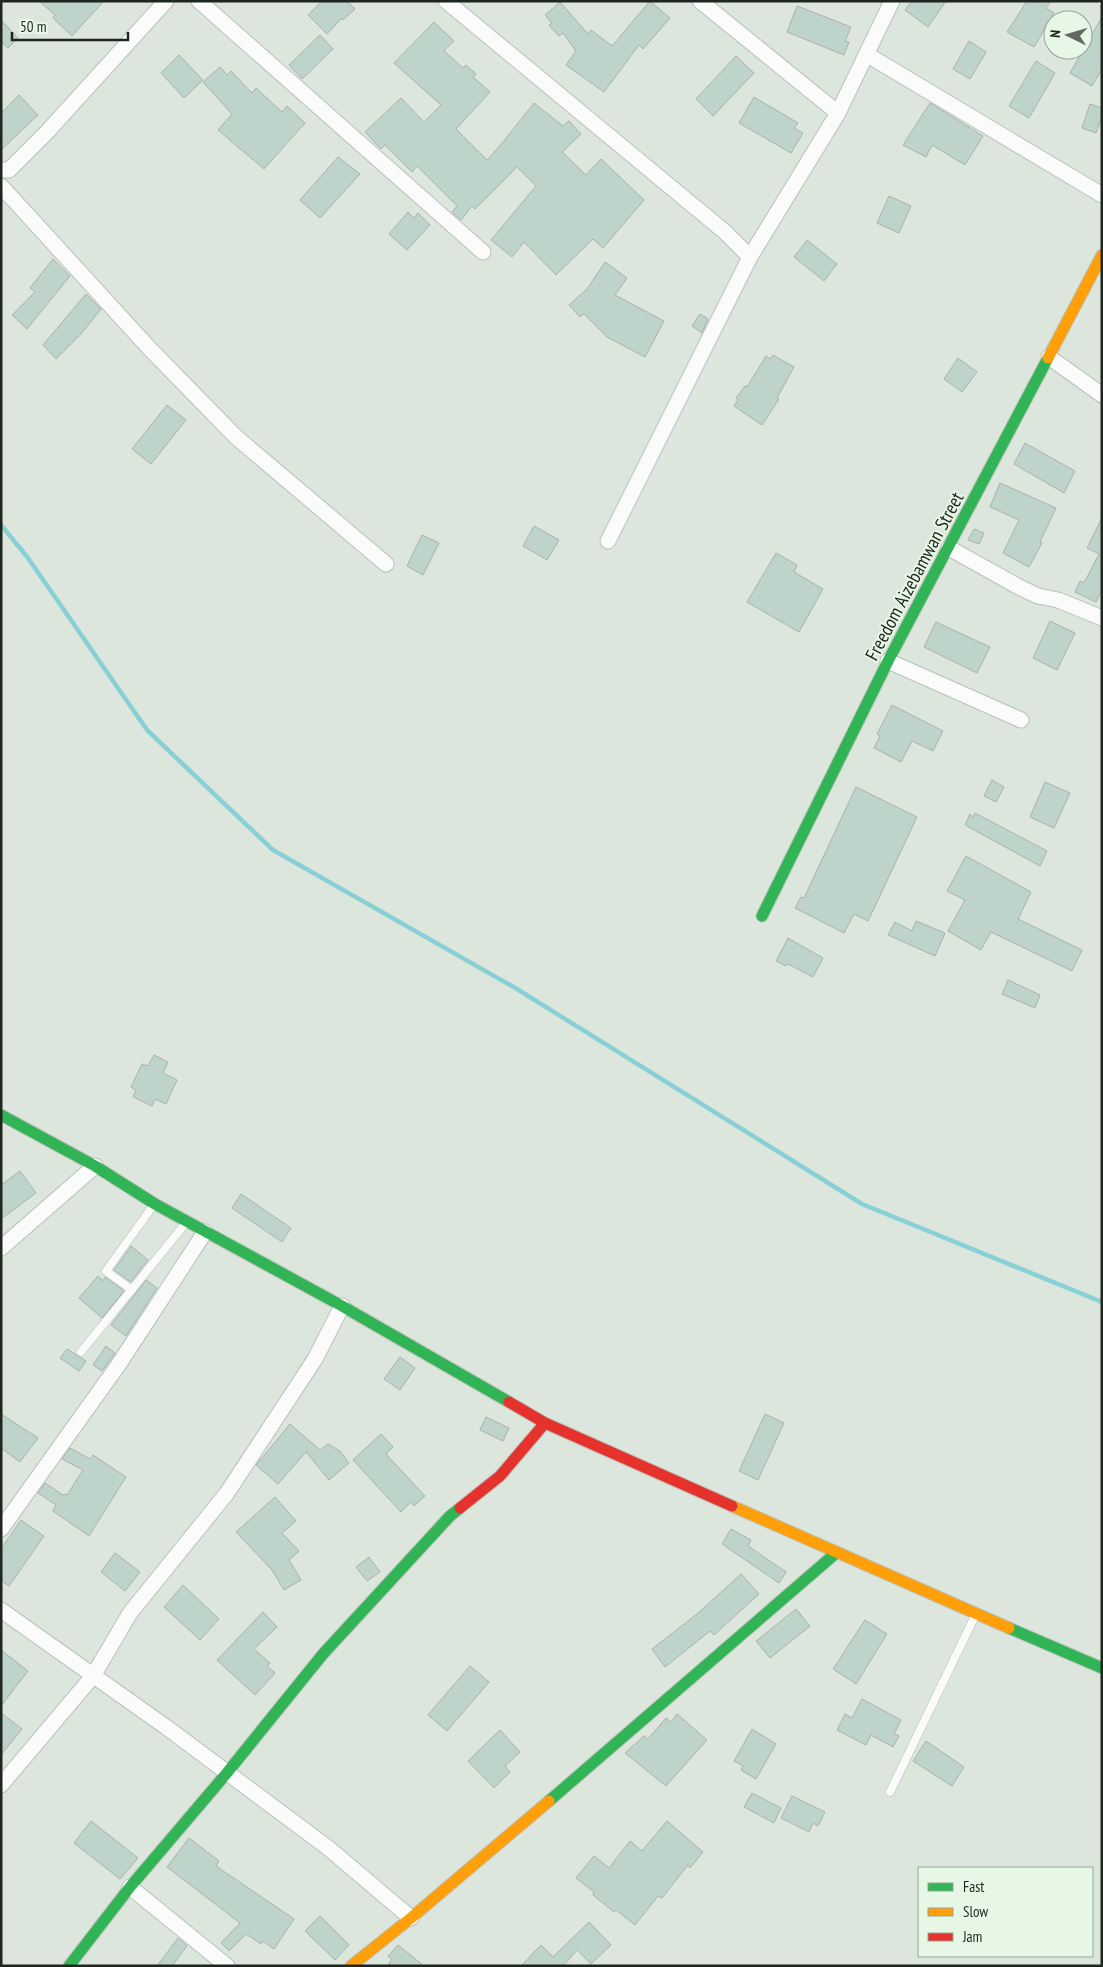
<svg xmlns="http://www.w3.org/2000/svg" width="1103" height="1967" font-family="'PT Sans Narrow',sans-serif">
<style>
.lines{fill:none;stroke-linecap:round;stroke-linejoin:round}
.stream{stroke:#89d0d6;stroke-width:4.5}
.building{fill:#bed3ca;stroke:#a9b2ac}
.lane-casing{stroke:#bac1ba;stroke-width:9}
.street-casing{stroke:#bac1ba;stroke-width:17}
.fast-casing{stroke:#bac1ba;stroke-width:13}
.slow-casing{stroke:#bac1ba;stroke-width:13}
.jam-casing{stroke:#bac1ba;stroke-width:13}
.lane{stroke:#fafbfa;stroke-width:8}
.street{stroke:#fafbfa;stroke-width:15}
.fast{stroke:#30b455;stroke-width:11}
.slow{stroke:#ff9f0a;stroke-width:11}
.jam{stroke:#e5322d;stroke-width:11}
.labels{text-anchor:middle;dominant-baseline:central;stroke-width:4;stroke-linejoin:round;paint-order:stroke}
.street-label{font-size:19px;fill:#1f251f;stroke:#e6f8e5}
</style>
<rect width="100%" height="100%" fill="#dce6dc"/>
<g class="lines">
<path class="stream" d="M1,525L28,558L147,730L273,850L517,989L862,1204L1102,1302"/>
</g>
<path class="building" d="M39,1H104L72,36L53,18L55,15Z
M322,1H347L355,9L343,20L342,18L327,34L308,15Z
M650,1L670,18L643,49L639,45L604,92L566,65L576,51L563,33L559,36L549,25L552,23L545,15L560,2L588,34L591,30L612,46Z
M912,1H946L928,27L905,10Z
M1027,1H1051L1046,8L1054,13L1034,47L1007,32Z
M797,6L851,27L845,41L849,42L844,55L787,32Z
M1102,17V69L1092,86L1070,73Z
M1,20L18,38L8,48L1,42Z
M434,22L454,41L444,51L463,68L466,65L476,74L473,77L490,92L456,129L487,160L499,147L534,103L563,126L569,121L581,134L562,152L586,175L601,159L644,200L603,248L593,239L556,275L524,242L512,257L491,240L536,186L517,167L475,209L472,206L461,220L452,212L457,206L417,166L412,172L385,145L381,149L365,132L401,98L424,122L441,105L394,63Z
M320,35L333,49L302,79L289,65Z
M969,41L986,52L970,79L953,69Z
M179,55L203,80L184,98L161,73Z
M736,56L754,73L713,116L696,99Z
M1036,61L1055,73L1029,118L1009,106Z
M220,67L227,75L231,71L252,93L256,88L282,112L287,106L305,123L264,169L218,130L232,114L203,82Z
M19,95L38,115L1,150V113Z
M754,97L798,123L794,128L803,133L791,153L739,123Z
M930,103L983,136L965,165L932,145L926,157L903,145Z
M1090,104L1102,108V116L1096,133L1082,128Z
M338,157L360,174L320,218L300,200Z
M889,196L911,206L899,233L877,223Z
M408,212L414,218L418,213L430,225L407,250L389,234Z
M807,240L837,264L824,281L794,257Z
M53,259L70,276L27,329L12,315L35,292L30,288Z
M605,262L627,278L615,295L664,321L645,357L607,337L584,314L580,317L569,305L587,289Z
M86,294L101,309L81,334L56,359L43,345Z
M700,314L708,319L702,333L692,326Z
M773,355L794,367L777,398L779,399L762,425L734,406L738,400L736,398L745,386L747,387L766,356L770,359Z
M958,358L977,372L962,392L944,379Z
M167,405L186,420L151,464L132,449Z
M1025,443L1075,471L1064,493L1014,464Z
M1000,483L1056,508L1040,542L1042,543L1029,567L1003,553L1019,520L990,507Z
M1102,518V589L1096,602L1075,592L1080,581L1084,583L1099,554L1087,548Z
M534,526L559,540L547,560L523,546Z
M974,529L984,533L979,544L968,540Z
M422,535L439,543L423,575L407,566Z
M776,553L797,565L794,572L823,589L799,632L747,602Z
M1050,621L1075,633L1057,670L1033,658Z
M936,622L990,647L977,673L924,647Z
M892,705L943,731L933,751L912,741L901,762L874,748L880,736L877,734Z
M992,780L1004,787L996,802L984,796Z
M1045,782L1070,793L1054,828L1030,817Z
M856,787L917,817L868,921L854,914L844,933L795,908L801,897L804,898Z
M975,813L1047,851L1040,866L965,825L970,814L973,817Z
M966,856L1031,892L1018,919L1082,950L1072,971L991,932L981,950L948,931L965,900L947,891Z
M916,921L945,933L935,956L888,935L895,922L912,931Z
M788,938L823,958L813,977L788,964L786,966L776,961Z
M1008,980L1040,995L1035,1008L1002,994Z
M154,1055L168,1062L163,1073L177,1080L166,1104L155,1099L152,1106L133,1097L136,1090L131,1087L142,1064L148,1066Z
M20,1171L36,1193L1,1219V1185Z
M241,1194L291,1228L282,1242L232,1208Z
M131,1246L148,1260L131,1282L114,1270Z
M98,1276L103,1281L105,1277L124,1291L102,1318L79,1298Z
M146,1280L157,1288L126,1336L111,1325Z
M106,1346L115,1353L102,1371L93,1365Z
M67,1349L86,1361L79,1371L60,1358Z
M400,1357L415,1368L400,1390L384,1379Z
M1,1414L38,1438L20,1462L1,1448Z
M765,1414L784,1423L758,1480L739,1471Z
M486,1417L509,1428L503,1441L480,1430Z
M290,1424L320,1450L328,1444L340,1451L349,1463L329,1480L306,1452L278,1484L256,1465Z
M381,1434L393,1447L386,1454L425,1496L414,1506L411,1502L401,1512L353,1460Z
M70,1448L90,1459L93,1455L126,1477L89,1536L53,1511L56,1505L38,1493L45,1483L63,1495L64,1494L67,1495L83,1470L62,1459Z
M275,1497L296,1521L282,1533L299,1551L289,1560L301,1580L284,1590L272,1570L236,1532Z
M21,1520L44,1536L9,1586L1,1580V1549Z
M731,1529L751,1540L748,1546L786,1572L779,1583L722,1544Z
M115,1553L140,1572L125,1591L101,1572Z
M369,1557L380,1572L367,1581L356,1567Z
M741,1574L759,1594L714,1635L710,1631L665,1667L652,1649L697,1614Z
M183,1585L219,1619L200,1640L164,1607Z
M796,1609L810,1626L770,1658L756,1641Z
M263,1612L277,1627L254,1649L270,1663L267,1666L275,1673L255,1695L217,1660Z
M865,1620L887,1634L856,1684L833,1669Z
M1,1650L28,1671L1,1706Z
M470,1666L489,1682L447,1731L428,1715Z
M862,1699L901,1720L894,1734L899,1736L893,1747L871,1735L866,1745L837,1730L845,1714L852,1718Z
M1,1713L22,1729L1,1755Z
M677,1714L707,1740L666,1786L625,1753L644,1736L648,1739L666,1718L671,1722Z
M752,1729L776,1744L756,1779L741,1770L743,1766L734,1761Z
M500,1730L520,1752L505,1766L510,1772L494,1788L468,1761Z
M926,1741L964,1767L952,1786L913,1761Z
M752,1793L781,1808L774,1823L744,1807Z
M792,1796L825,1812L818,1826L813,1823L809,1832L781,1818Z
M91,1821L138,1858L120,1879L74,1843Z
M667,1821L703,1852L690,1868L688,1865L662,1898L658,1896L635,1925L616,1910L614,1912L593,1895L594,1892L576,1878L594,1856L609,1868L630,1841L642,1851Z
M189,1838L219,1861L216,1866L294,1919L274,1949L263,1941L261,1944L246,1934L229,1951L221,1943L240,1923L167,1867Z
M320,1916L349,1945L335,1960L305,1931Z
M589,1922L611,1945L591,1964L577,1950L563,1966H521L541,1945L553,1957Z
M178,1938L187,1946L172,1966H157Z
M398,1945L424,1966H387L392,1959L388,1956Z"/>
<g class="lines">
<g class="lane-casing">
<path id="lane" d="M1101,1L1102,2
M132,1290L106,1271L153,1206
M81,1352L185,1224
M890,1792L975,1616"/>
</g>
<g class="street-casing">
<path id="street" d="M199,1L483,252
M446,1L725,232L750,257
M700,1L838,113
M866,54L1102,195
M1,170H9L47,132L166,1
M1,186L150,349L236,437L386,564
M1049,357L1102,395
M608,541L750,257L838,113L892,1
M949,548L1019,587L1038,596L1058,600L1102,618
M888,661L1021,720
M1,1248L95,1166
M1,1529L119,1364L205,1232
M1,1610L166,1727L327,1847L411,1918
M1,1785L93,1676L130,1613L227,1493L315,1359L342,1306
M130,1887L227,1966"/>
</g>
<g class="fast-casing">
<path id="fast" d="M762,916L888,661L1048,358
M1,1115L95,1166L155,1204L342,1306L509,1402
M1009,1628L1102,1668
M549,1801L836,1553
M69,1966L130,1887L226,1774L323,1654L450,1516L460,1508"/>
</g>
<g class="slow-casing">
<path id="slow" d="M1048,358L1102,255
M732,1506L1009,1628
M351,1966L411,1918L549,1801"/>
</g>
<g class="jam-casing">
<path id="jam" d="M509,1402L545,1423L732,1506
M460,1508L500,1476L545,1423"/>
</g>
<use href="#lane" class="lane"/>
<use href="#street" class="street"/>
<use href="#fast" class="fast"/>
<use href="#slow" class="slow"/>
<use href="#jam" class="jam"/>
</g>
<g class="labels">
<g class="street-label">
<text transform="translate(914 576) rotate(-62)">Freedom Aizebamwan Street</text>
</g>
</g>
<rect width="1103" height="1967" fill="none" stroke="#1f251f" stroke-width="5"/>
<rect x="918" y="1867" width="175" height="90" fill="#e6f8e5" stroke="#96a496"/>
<rect x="928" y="1883" width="25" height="8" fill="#30b455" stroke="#96a496"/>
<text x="963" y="1892" font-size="15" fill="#1f251f">Fast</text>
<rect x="928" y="1908" width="25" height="8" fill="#ff9f0a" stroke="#96a496"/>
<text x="963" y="1917" font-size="15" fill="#1f251f">Slow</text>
<rect x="928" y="1933" width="25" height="8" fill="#e5322d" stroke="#96a496"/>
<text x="963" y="1942" font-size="15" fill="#1f251f">Jam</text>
<g transform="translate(1068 35) rotate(275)"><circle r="24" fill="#e6f8e5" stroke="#96a496"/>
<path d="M0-4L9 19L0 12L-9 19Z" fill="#616961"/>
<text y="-8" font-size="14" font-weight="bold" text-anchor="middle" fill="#1f251f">N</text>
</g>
<path d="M12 32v8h116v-8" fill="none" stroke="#1f251f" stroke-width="2.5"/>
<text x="20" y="32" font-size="15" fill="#1f251f" stroke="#e6f8e5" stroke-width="4" paint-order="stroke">50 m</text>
</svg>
